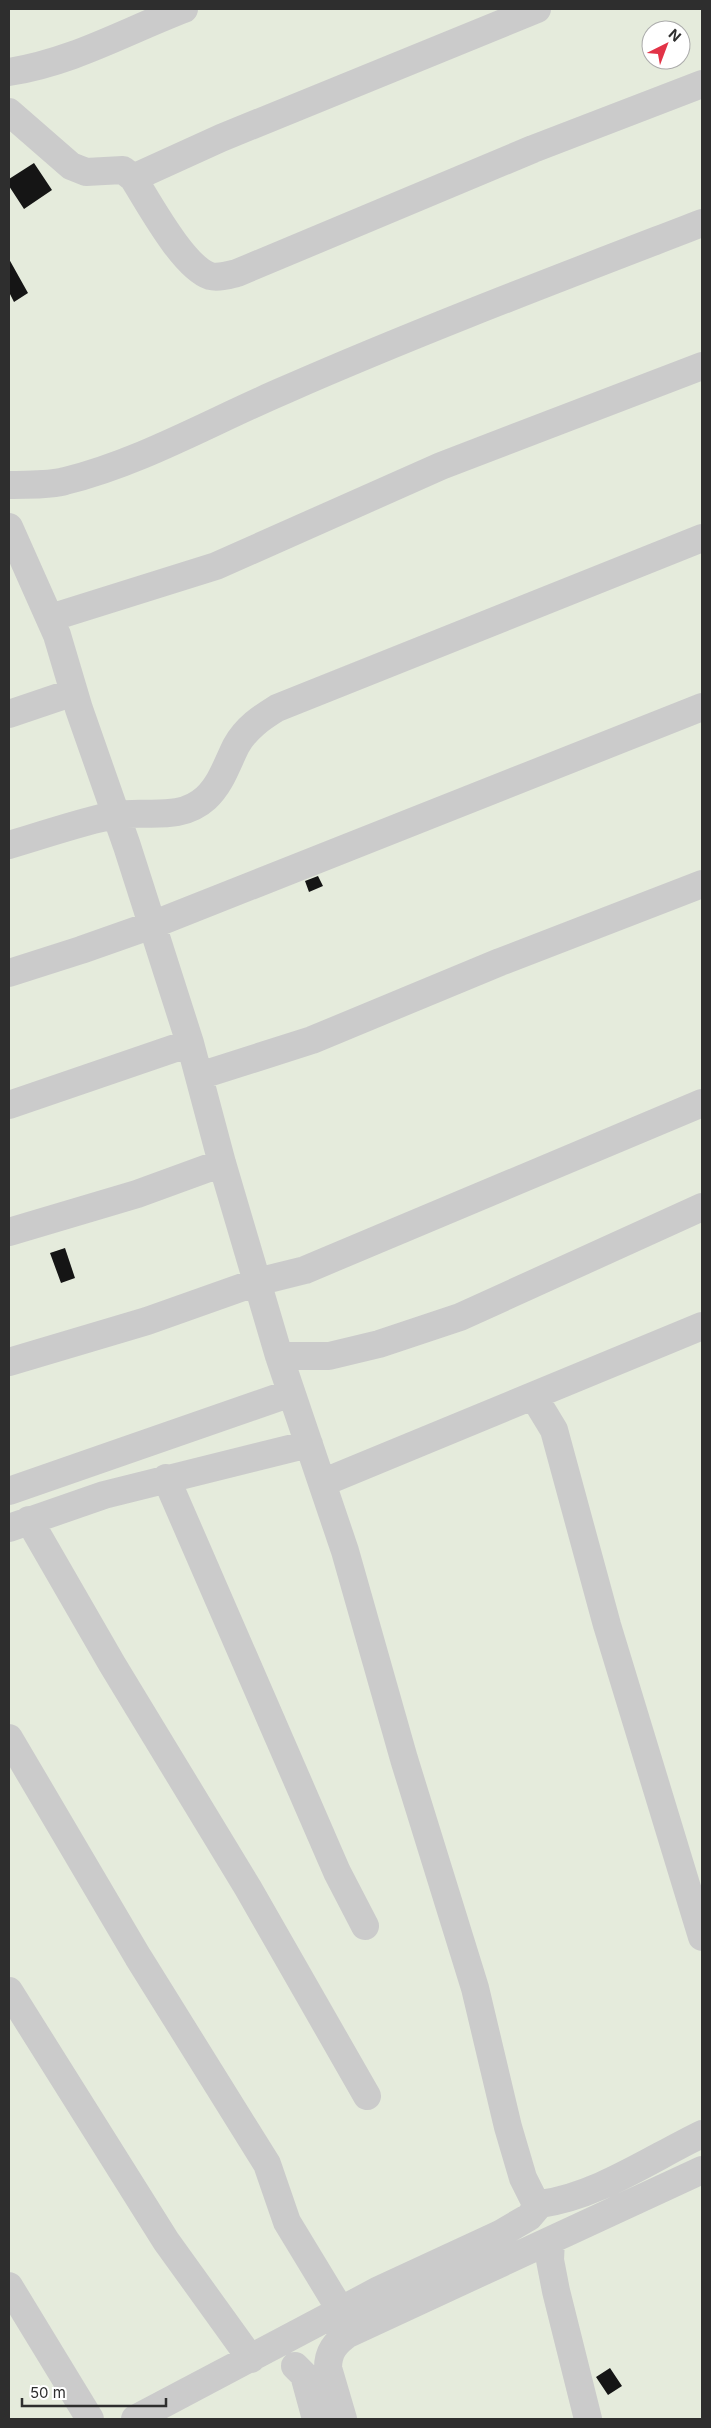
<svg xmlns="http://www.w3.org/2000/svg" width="711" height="2428" font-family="Inter,sans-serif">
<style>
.green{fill:#e5ebdc;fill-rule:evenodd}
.building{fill:#151515}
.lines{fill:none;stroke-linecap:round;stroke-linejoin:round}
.minor{stroke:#cbcbcb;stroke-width:28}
</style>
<rect width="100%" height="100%" fill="#fff"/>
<path class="green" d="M9,9H702V2419H9ZM651,30H681V60H651Z"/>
<path class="building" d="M34,163L52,190L24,209L9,186V179Z
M9,259L28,293L14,302L9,292Z
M318,876L323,886L309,892L305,881Z
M65,1248L75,1278L61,1283L50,1253Z
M610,2368L622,2386L608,2395L596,2377Z"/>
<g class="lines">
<path class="minor" d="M9,72C73,62 124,32 184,9
M9,112L71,166L86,172L123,170L133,178C149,203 183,267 210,276C218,278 229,275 237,273L533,149L702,84
M133,178L221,138L537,9
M9,485C27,484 48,486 65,481C142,462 212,421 285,390C422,330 562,277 702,223
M9,527L57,635L79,709L127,846L190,1043L222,1163L279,1356L345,1551L404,1759L475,1988L508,2127L523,2178L533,2198L540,2204C596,2197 652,2158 702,2134
M50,618L216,566L441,466L702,366
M9,714L74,692
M9,845C44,835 79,822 115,815C146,810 180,822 206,798C221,784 227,764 236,746C246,728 261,718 277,708L702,538
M9,973L81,950L152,925L702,707
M199,1076L312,1040L500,962L702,884
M9,1105L190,1043
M9,1232L137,1194L222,1163
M279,1356H329L379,1344L460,1317L702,1207
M9,1362L147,1321L257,1282L305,1270L702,1103
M534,1397L554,1430L607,1625L702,1937
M166,1478L337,1872L365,1926
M322,1483L702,1326
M9,1491L291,1393
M29,1520L112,1664L248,1888L367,2096
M9,1528L104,1495L309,1444
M9,1738L138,1957L267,2164L287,2222L341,2311
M9,1991L166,2241L251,2359
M551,2240L550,2260L556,2291L588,2419
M9,2286L90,2419
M295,2366L304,2375L316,2419
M135,2419L379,2290L500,2234L529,2217L540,2204
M343,2419L328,2368C328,2352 335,2343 348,2334L702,2170"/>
</g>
<rect width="711" height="2428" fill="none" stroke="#2e2e2e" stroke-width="20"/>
<g transform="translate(666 45) rotate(42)"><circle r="24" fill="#ffffff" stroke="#ababab"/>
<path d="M0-4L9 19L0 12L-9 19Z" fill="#e23347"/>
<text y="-8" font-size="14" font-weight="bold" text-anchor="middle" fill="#2e2e2e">N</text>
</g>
<path d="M22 2398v8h144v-8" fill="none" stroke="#2e2e2e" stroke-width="2.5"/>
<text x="30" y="2398" font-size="15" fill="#2e2e2e" stroke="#ffffff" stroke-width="4" paint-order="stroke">50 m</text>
</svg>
